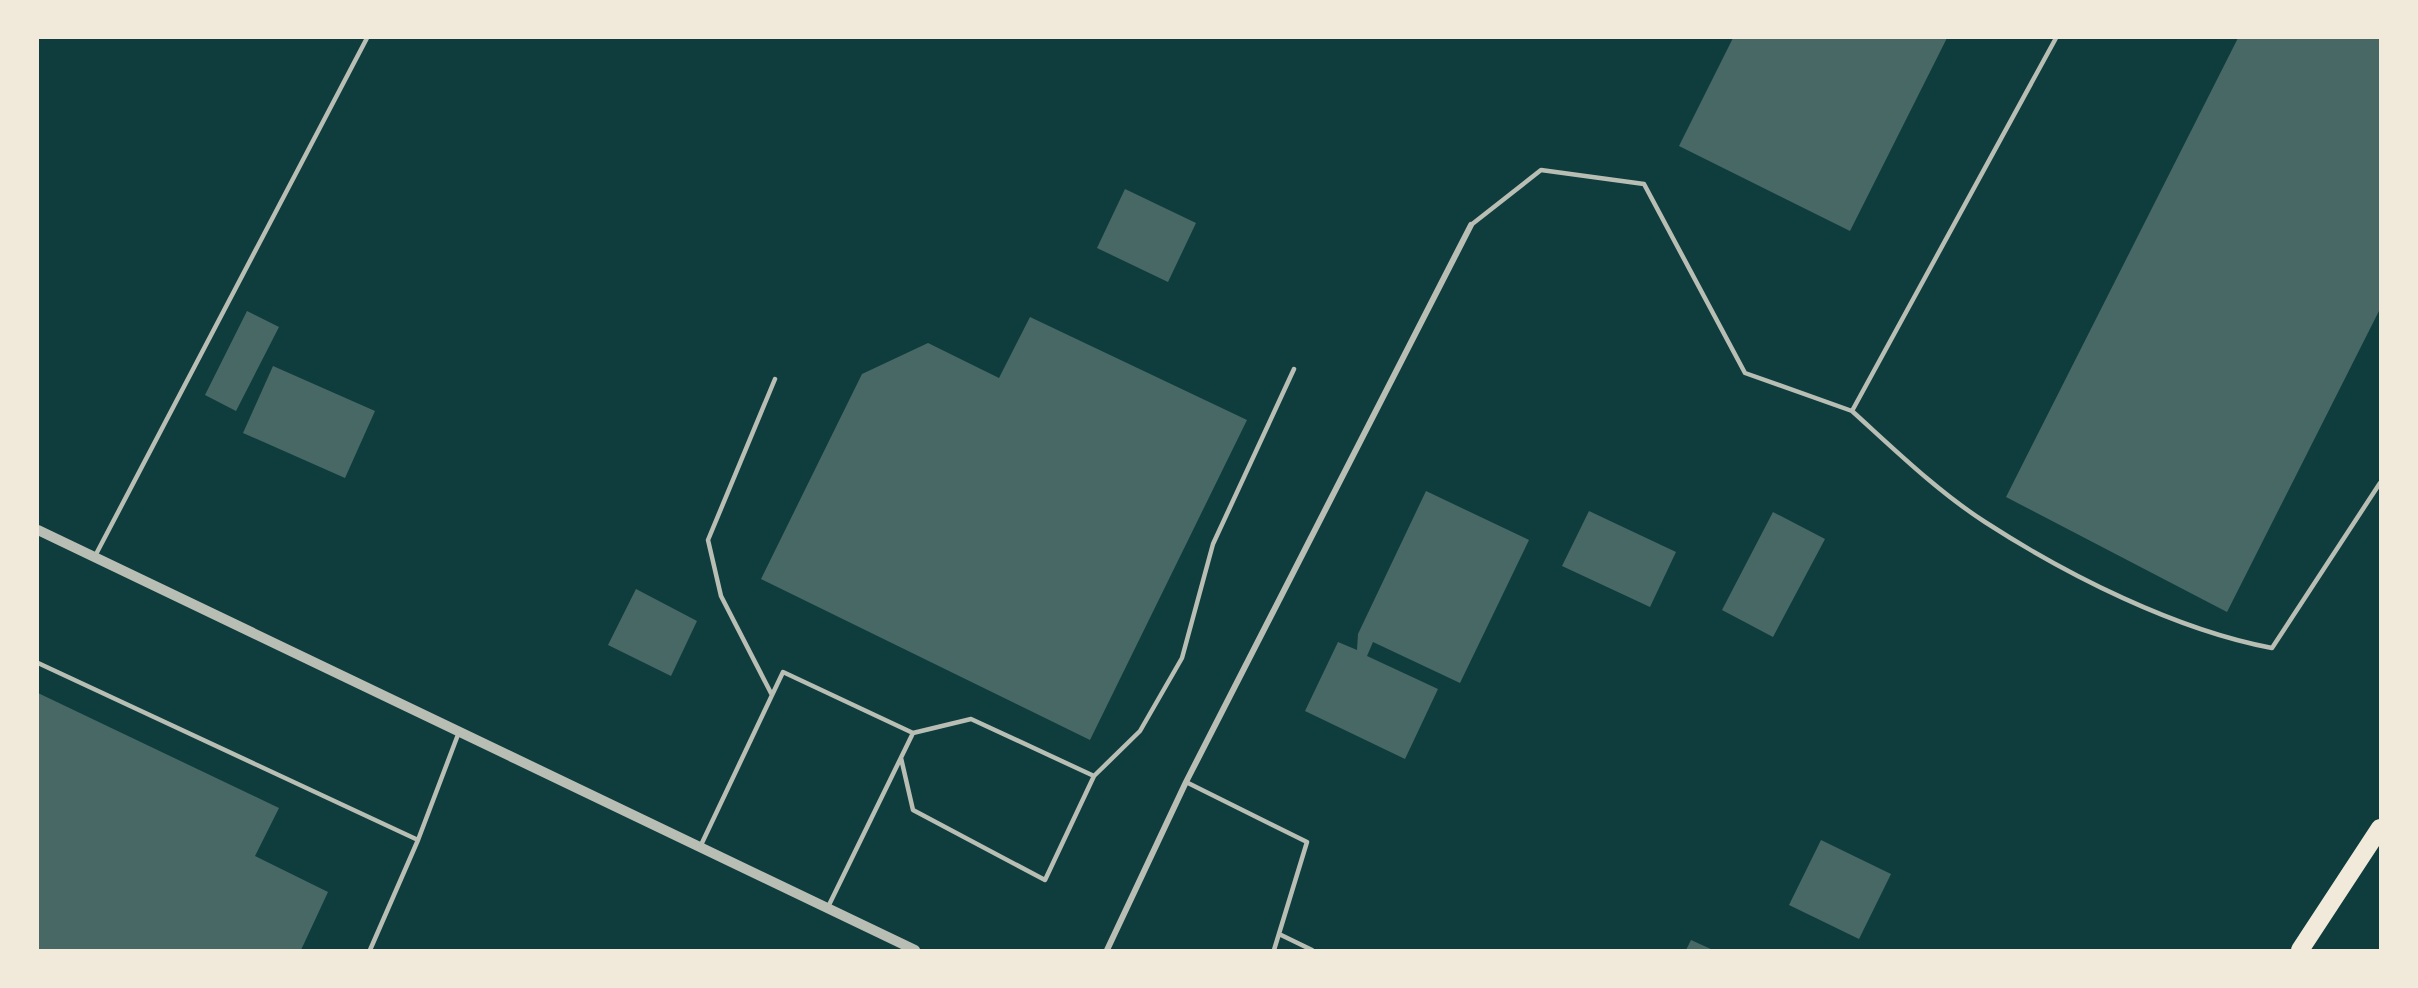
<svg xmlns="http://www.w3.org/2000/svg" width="2418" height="988" font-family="Commissioner,sans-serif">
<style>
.building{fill:#486865}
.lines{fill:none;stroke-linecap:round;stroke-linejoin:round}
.service{stroke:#b8beb3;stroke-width:4.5}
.minor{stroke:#b8beb3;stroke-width:6}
.tertiary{stroke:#b8beb3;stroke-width:10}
.motorway{stroke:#f1e9da;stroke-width:18}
</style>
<rect width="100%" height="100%" fill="#0f3d3e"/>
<path class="building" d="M1733,38H1947L1850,231L1679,146Z
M2238,38H2380V309L2227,612L2006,497Z
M1125,189L1196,223L1168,282L1097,248Z
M247,311L279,327L236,411L205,395Z
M1030,317L1247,420L1090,740L761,579L862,374L928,343L999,378Z
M273,366L375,411L345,478L243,433Z
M1426,491L1529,540L1460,683L1373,642L1367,656L1438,689L1405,759L1305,711L1338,642L1357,650L1358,634Z
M1589,511L1676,552L1650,607L1562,566Z
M1773,512L1825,539L1773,637L1722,610Z
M636,589L697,621L671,676L608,645Z
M38,693L279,808L255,856L328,892L301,950H38Z
M1821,840L1891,874L1859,939L1789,905Z
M1691,940L1713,950H1686Z"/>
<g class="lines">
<path class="service" d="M1471,225L1541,170L1644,184L1745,373L1852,411L2056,38
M1852,411C1894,449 1937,491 1985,522C2067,575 2176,630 2272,648L2380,483
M94,558L367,38
M38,663L418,840
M772,695L721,596L708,540L775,379
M901,758L913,810L1045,880L1094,776L971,719L913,733
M1094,776L1140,731L1182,658L1213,544L1294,369
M1186,782L1307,842L1274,950
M701,845L783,672L913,733L828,907
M1279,934L1312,950
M370,950L418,840L459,732"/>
<path class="minor" d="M1107,950L1186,782L1471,225"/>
<path class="tertiary" d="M38,530L915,950"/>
<path class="motorway" d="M2300,950L2380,828"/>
</g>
<rect width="2418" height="988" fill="none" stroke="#f1e9da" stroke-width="78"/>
</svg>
